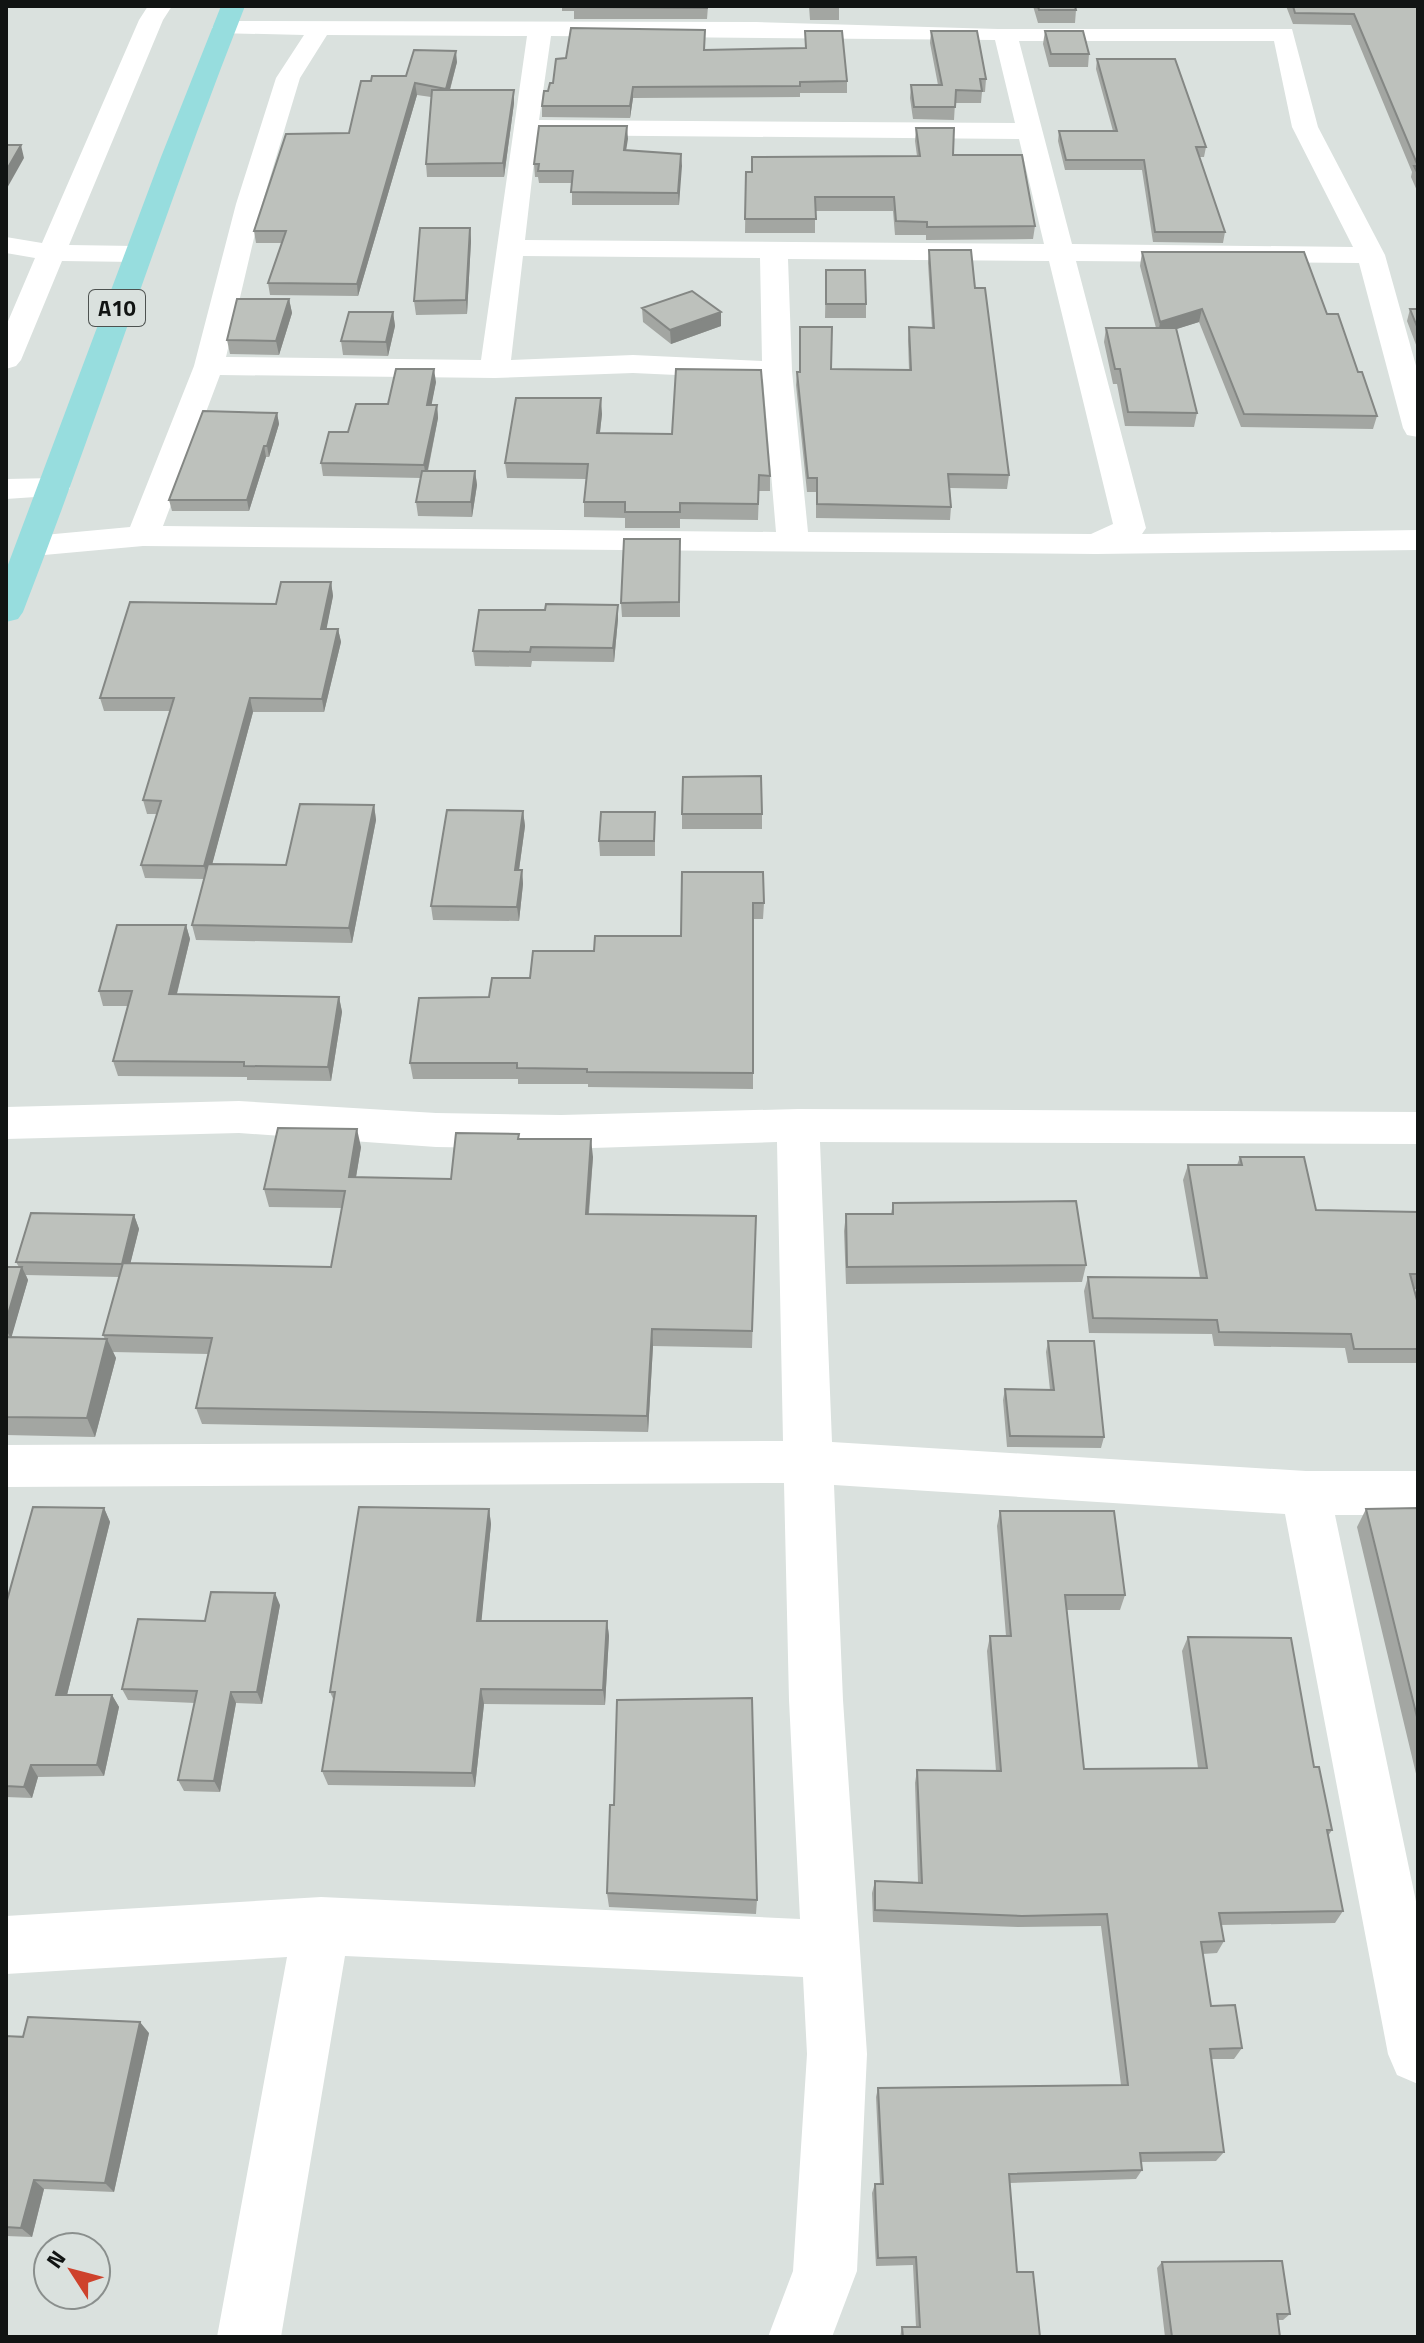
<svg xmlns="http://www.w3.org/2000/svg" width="1424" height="2343" font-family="'Titillium Web',sans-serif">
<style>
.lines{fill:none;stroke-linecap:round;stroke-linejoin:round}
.minor{fill:#fff;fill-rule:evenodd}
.major{fill:#97ddde;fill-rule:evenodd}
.wall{fill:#a3a6a2;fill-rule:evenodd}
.shaded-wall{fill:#848784}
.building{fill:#bdc1bc;stroke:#848784;stroke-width:2}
.labels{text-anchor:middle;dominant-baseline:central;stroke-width:8;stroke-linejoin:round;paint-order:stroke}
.shield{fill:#dae1de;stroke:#4d5250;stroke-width:2}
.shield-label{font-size:22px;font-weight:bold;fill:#111413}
</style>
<rect width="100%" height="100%" fill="#dae1de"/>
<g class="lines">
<path class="minor" d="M148,6H172L163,20L69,245L136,246L146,248L150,254L146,260L136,262L62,261L21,360L16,366L6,369V326L35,258L6,253V237L42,243L139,20Z
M224,21L756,22L998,29H1292L1318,127L1385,255L1418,373V437L1407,435L1403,428L1359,263L1076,261L1146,528L1142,534L1418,530V550L1096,554L143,546L33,556L21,553L17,546L21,539L33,536L130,527L194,366L236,204L276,78L304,35L216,33L212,28L216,23ZM327,35L527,36L481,360L226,357L262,204L300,78ZM551,36L995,40L1015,123L539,120ZM1019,41H1274L1292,127L1353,247L1072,244ZM537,135L1019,139L1044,244L525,240ZM523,256L760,258L762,361L633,355L511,360ZM788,259L1049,261L1113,524L1091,534L808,532L792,371ZM633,373L763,379L776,532L163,526L220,375L495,378Z
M54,478L65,481L70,488L65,495L6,499V479Z
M239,1101L436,1113L561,1115L798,1109L1418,1112V1144L820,1142L832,1442L1306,1471H1418V1515H1335L1418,1911V2084L1397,2075L1388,2054L1285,1514L834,1485L843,1700L867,2054L857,2271L832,2337H768L793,2271L807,2054L803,1977L345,1956L281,2337H217L287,1957L6,1974V1916L321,1897L800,1919L789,1700L784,1483L6,1487V1445L783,1441L777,1142L561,1149L436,1147L239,1133L6,1139V1107Z"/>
<path class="major" d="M221,6H245C166,206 101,411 23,612L18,619L6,622V570L161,157Z"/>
</g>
<path class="wall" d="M562,6H708L707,19H574V11H562Z
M809,6H839V20H810Z
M1033,6H1075L1076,10L1075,23H1038Z
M1286,6H1418V193L1411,177L1412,172L1351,25L1293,24Z
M805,31L847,81V93H800V97L633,98L630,118L542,117V106L566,58L705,41V50L805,48Z
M931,31L986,79L985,92H982L981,103H955L954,120L913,119L910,98L911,85H938L930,43Z
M1045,31L1089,54L1088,67H1049L1043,44Z
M1097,59L1206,147L1204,157H1199L1225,232L1223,243L1153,242L1142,170H1065L1058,141L1059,131H1113L1096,69Z
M457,62L450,90H514V103L504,177H427L426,164L431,97L417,95L358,296L270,295L268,283L282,243H256L254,231L349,133L371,81L406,76Z
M627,126L626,151L681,154L679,205H572V183H539L538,177H535L534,164Z
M916,128L953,155L1035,226L1033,239L926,240V235H895L893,211H815V233H745L746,172L917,156L915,141Z
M470,228L471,241L467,314L416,315L414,301Z
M929,250L975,288L1009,475L1007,489L950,488L951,507L950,520L816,518V492H807L796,385L797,372L831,369L909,370L908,340L909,327L932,328L928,263Z
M1142,252L1327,314L1358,372L1377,416L1373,429L1241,427L1199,322L1176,329L1197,413L1194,427L1125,426L1117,384H1113L1104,342L1106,328H1156L1140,266Z
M826,270L866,304V318H825Z
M289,299L292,313L279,355L230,354L227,340Z
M642,308L721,326L671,344L643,322Z
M1410,309H1418V350L1407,321Z
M393,312L395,326L388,356L343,355L341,341Z
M436,382L431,405H437L438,418L428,471H475L477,485L472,517L418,516L416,502L421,478L323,476L321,463L348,432L388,404Z
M277,413L279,424L269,457H266L249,511H172L169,500Z
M602,414L600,433L770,476V491H759L758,520L680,519V528H625V518L584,517V502L586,479L507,478L505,463Z
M680,539V617H622L621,603Z
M331,582L333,596L326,629H338L341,642L324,712H253L212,864L286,865L374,805L376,820L352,943L196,940L192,925L204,879L145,878L141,865L157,814H147L143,800L170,711H104L100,698L276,604Z
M545,610L618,619L614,662L532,661L531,667L475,666L473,651Z
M523,811L525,826L519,870H522L523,884L519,921L433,920L431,906Z
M655,812V856H600L599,841Z
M682,814H762V829H682Z
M682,872L764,903L763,919H753V1089L588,1087V1084H518V1079H413L410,1063L489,997L530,978L594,951L681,936Z
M186,925L190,939L177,994L339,997L342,1012L331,1081L247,1080V1077L118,1076L113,1061L128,1006H103L99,991Z
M519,1134V1139L593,1157L589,1214L756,1216L752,1348L653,1346L648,1432L202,1424L196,1408L208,1354L113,1352L116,1358L95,1437L6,1435V1267H19L16,1262L134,1215L139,1229L130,1264L331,1267L342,1208L269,1207L264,1189L361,1147L356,1177L451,1179ZM26,1275L119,1277L103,1335L105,1339L11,1337L28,1280Z
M1240,1157L1316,1210L1418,1212V1289H1414L1418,1304V1363H1348L1345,1348L1214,1346L1212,1334L1089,1333L1084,1291L1088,1277L1200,1278L1183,1180L1188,1165H1237Z
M893,1203L1086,1265L1082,1282L846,1284L844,1231L846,1214H891Z
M1048,1341L1104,1437L1101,1448L1007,1447L1003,1400L1005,1389L1050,1390L1046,1352Z
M104,1508L110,1522L67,1695H112L119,1707L104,1776L38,1777L32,1798L6,1797V1604Z
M1418,1508V1782L1357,1527L1366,1509Z
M489,1509L491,1524L481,1621H607L609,1636L605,1705L484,1704L475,1787L328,1785L322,1771L334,1701L330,1692Z
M1000,1511L1125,1595L1120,1610H1067L1084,1769L1198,1768L1182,1651L1188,1637L1314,1767L1332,1830L1328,1836L1343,1911L1335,1923L1221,1925L1224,1941L1217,1953L1203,1954L1211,2006L1242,2048L1234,2059H1211L1224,2152L1216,2161L1141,2162L1142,2170L1136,2179L1009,2183L1017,2272L1040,2337H900L902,2327H916L913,2265L876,2266L872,2193L875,2184H880L876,2097L878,2088L1121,2085L1101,1926L1018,1927L873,1922L872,1893L875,1881L918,1882L915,1783L917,1770L996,1771L987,1651L990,1636H1006L997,1526Z
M280,1605L262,1704L236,1703L220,1792L184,1791L178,1780L195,1703L128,1700L122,1689L205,1621Z
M614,1805L757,1900L756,1914L609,1907L607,1893Z
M149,2033L114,2192L44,2189L32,2237L6,2236V2036Z
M1162,2262L1290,2314L1283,2320H1278L1280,2337H1165L1157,2268Z"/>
<path class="shaded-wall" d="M456,51L457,62L447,100L446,89Z
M415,83L417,95L358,296L357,284Z
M633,87V98L630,118V106Z
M514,90V103L504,177L503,163Z
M627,126L628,139L624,163V150Z
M21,145L24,158L6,190V171Z
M681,154L682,166L679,205L678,193Z
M470,228L471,241L467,314L466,300Z
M289,299L292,313L279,355L276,341Z
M1202,309L1199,322L1158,335L1160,322Z
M393,312L395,326L388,356L386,342Z
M721,312V326L671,344L670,330Z
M434,369L436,382L429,418L427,405Z
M601,398L602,414L598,448L597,433Z
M437,405L438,418L426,478L424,465Z
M277,413L279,424L269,457L267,446Z
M264,446L266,457L249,511L247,500Z
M475,471L477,485L472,517L471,502Z
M331,582L333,596L324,642L321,629Z
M618,605V619L614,662L613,648Z
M338,629L341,642L324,712L322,699Z
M250,698L253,712L208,880L204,866Z
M374,805L376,820L352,943L349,928Z
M523,811L525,826L517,884L515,870Z
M522,870L523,884L519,921L517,907Z
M186,925L190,939L173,1009L169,994Z
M339,997L342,1012L331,1081L328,1067Z
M357,1129L361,1147L353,1195L349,1177Z
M591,1139L593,1157L587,1231L586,1214Z
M134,1215L139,1229L127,1277L122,1264Z
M22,1267L28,1280L11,1339L6,1329V1321Z
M652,1329L653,1346L648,1432L647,1416Z
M107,1339L116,1358L95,1437L87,1418Z
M104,1508L110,1522L64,1707L56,1695Z
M489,1509L491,1524L480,1636L477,1621Z
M275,1593L280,1605L262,1704L257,1692Z
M607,1621L609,1636L605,1705L603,1690Z
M481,1689L484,1704L475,1787L472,1773Z
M231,1692L236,1703L220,1792L214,1781Z
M112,1695L119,1707L104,1776L97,1765Z
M31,1765L38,1777L32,1798L24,1787Z
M140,2022L149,2033L114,2192L105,2183Z
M34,2180L44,2189L32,2237L21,2228Z"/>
<path class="building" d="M574,6H707V8L574,7Z
M811,6H839L840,7H811Z
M1038,6H1075L1076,10H1039Z
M1293,6H1418V174L1414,166H1418L1354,14L1295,13Z
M571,28L705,30L704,50L806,48L805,31H842L847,81L800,82V86L633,87L630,106H542L544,91H548L550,83H553L556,59L566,58Z
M931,31H977L986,79H980L982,91L956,90L955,107H914L911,85H942Z
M1045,31H1083L1089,54H1051Z
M414,50L456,51L446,89L415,83L357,284L268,283L286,231H254L286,134L349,133L361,81H371L372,76H406Z
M1097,59H1175L1206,147H1196L1225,232H1155L1144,160H1066L1059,131H1117Z
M432,90H514L503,163L426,164Z
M539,126H627L624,150L681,154L678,193L571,192L573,171H538L539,164H534Z
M916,128H954L953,155H1022L1035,226L927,227V222L896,221L894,197H815L816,219H745L746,172H752V157L920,156Z
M6,145H21L6,171Z
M420,228H470L466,300L414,301Z
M929,250H971L975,288H985L1009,475L948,474L951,507L817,504V478H808L797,372H800V327H832L831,369L911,370L909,327L934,328Z
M1142,252H1304L1327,314H1338L1358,372H1362L1377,416L1244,414L1202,309L1160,322Z
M826,270H865L866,304H826Z
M692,291L721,312L670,330L642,308Z
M237,299H289L276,341L227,340Z
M1410,309H1418V329Z
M349,312H393L386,342L341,341Z
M1106,328H1176L1197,413L1128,412L1120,369H1115Z
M396,369H434L427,405H437L424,465L321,463L329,432H348L356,404H388Z
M676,369L761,370L770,476L759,475L758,504L680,503V512H625V502H584L588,464L505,463L516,398H601L597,433L672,434Z
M203,411L277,413L267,446H264L247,500H169Z
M422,471H475L471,502H416Z
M624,539H680L679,602L621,603Z
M281,582H331L321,629H338L322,699L250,698L204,866L141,865L161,801L143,800L174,698H100L130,602L276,604Z
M546,604L618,605L613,648L531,647L530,652L473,651L479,610H545Z
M761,776L762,814H682L683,777Z
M300,804L374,805L349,928L192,925L208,864L286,865Z
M447,810L523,811L515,870H522L517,907L431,906Z
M601,812H655L654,841H599Z
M682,872H763L764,903H753V1073L587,1072V1069L517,1068V1063H410L419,998L489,997L492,978H530L533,951H594L595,936H681Z
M117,925H186L169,994L339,997L328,1067L244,1066V1062L113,1061L132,991H99Z
M278,1128L357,1129L349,1177L451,1179L456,1133L519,1134L518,1139H591L586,1214L756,1216L752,1331L652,1329L647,1416L196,1408L212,1338L103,1335L123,1263L331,1267L345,1191L264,1189Z
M1240,1157H1304L1316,1210L1418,1212V1274H1410L1418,1304V1349H1354L1351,1334L1219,1332L1217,1320L1093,1318L1088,1277L1207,1278L1188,1165H1242Z
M1076,1201L1086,1265L847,1267L846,1214H893V1203Z
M31,1213L134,1215L122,1264L16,1262Z
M6,1267H22L6,1321Z
M6,1337L107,1339L87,1418L6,1417Z
M1048,1341H1094L1104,1437L1010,1436L1005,1389L1054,1390Z
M33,1507L104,1508L56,1695H112L97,1765H31L24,1787L6,1786V1604Z
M359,1507L489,1509L477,1621H607L603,1690L481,1689L472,1773L322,1771L335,1692H330Z
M1418,1508V1721L1366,1509Z
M1000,1511H1114L1125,1595H1065L1084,1769L1207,1768L1188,1637L1291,1638L1314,1767H1319L1332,1830H1327L1343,1911L1219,1913L1224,1941L1201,1942L1211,2006L1235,2005L1242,2048L1210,2049L1224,2152L1140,2153L1142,2170L1009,2174L1017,2272H1033L1040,2337H903L902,2327H920L916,2257L878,2258L875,2184H883L878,2088L1128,2085L1107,1914L1022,1916L875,1910V1881L922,1883L917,1770L1001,1771L990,1636H1011Z
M211,1592L275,1593L257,1692H231L214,1781L178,1780L197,1691L122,1689L138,1619L205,1621Z
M752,1698L757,1900L607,1893L610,1805H614L617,1700Z
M28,2017L140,2022L105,2183L34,2180L21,2228L6,2227V2036L23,2037Z
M1282,2261L1290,2314H1277L1280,2337H1172L1162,2262Z"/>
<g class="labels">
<rect class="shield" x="89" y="290" width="56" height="36" rx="6"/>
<g class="shield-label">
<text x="117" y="308">A10</text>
</g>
</g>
<rect width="1424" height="2343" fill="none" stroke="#111413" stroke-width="16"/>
<g transform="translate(72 2271) rotate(306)"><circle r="38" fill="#dae1de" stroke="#8a8f8d" stroke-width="2"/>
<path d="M0-6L14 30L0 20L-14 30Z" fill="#ce422c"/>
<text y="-12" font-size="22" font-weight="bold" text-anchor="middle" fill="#111413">N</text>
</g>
</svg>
